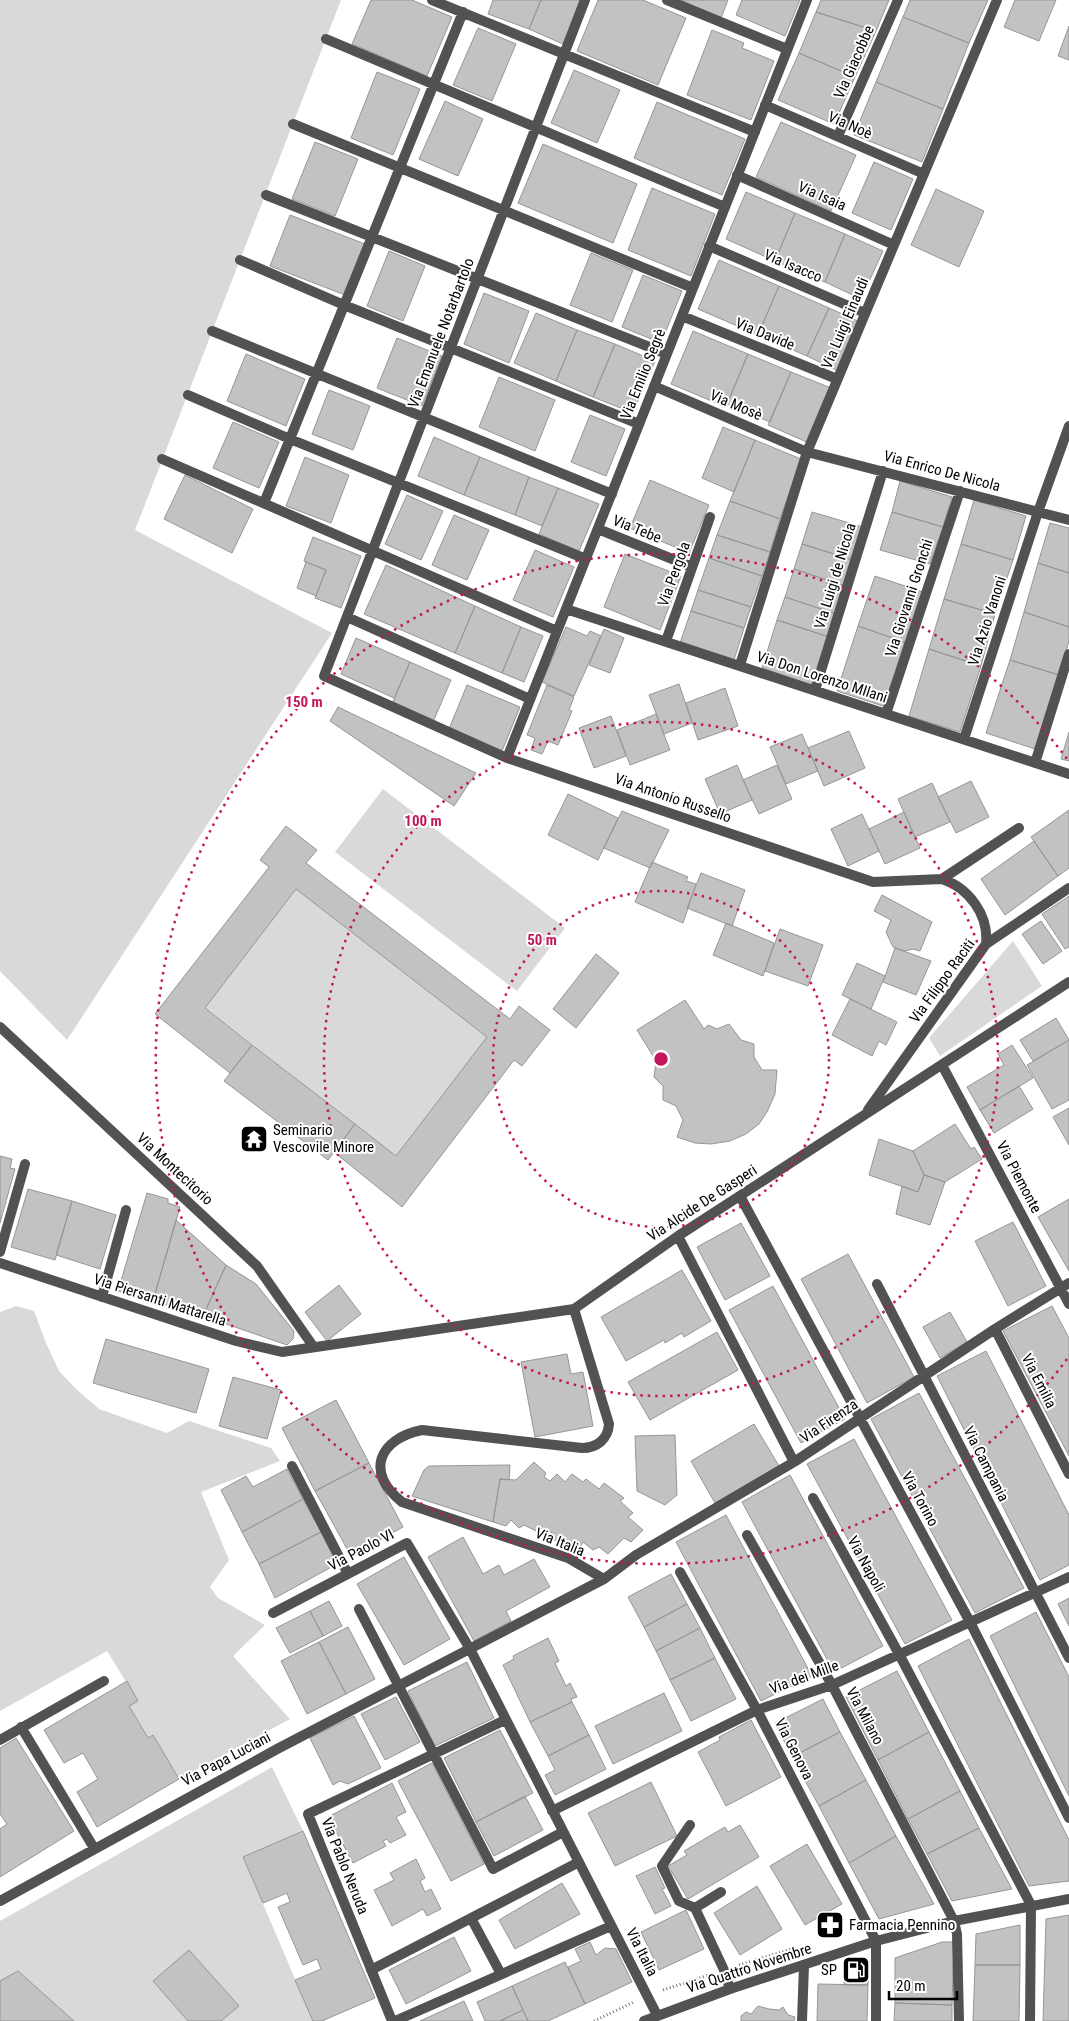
<svg xmlns="http://www.w3.org/2000/svg" width="1069" height="2021" font-family="'Roboto Condensed',sans-serif">
<style>
.green{fill:#d9d9d9}
.building{fill:#c2c2c2;stroke:#969696}
.lines{fill:none;stroke-linecap:round;stroke-linejoin:round}
.path{stroke:#747474;stroke-width:3;stroke-dasharray:1 2.5;stroke-linecap:butt}
.minor{stroke:#525252;stroke-width:10}
.tertiary{stroke:#525252;stroke-width:10}
.ring{fill:none;stroke:#c2185b;stroke-width:2.5;stroke-dasharray:2.5 5}
.labels{text-anchor:middle;dominant-baseline:central;stroke-width:4;stroke-linejoin:round;paint-order:stroke}
.street-label{font-size:15px;fill:#000;stroke:#fff}
.poi-label{font-size:15px;fill:#000;stroke:#fff;text-anchor:start}
.centre{fill:#c2185b;stroke:#fff;stroke-width:2.5}
.ring-label{font-size:15px;text-anchor:middle;font-weight:bold;fill:#c2185b;stroke:#fff;stroke-width:4;stroke-linejoin:round;paint-order:stroke}
</style>
<rect width="100%" height="100%" fill="#fff"/>
<path class="green" d="M0,0H341L135,530L332,633L67,1040L0,971Z
M383,789L565,928L517,991L335,852Z
M296,889L487,1037L396,1156L205,1008Z
M1013,941L1042,986L940,1056L929,1038Z
M16,1306L34,1311L46,1343L59,1371L75,1388L99,1409L167,1433L189,1421L271,1448L280,1461L201,1492L229,1560L210,1587L218,1598L265,1625L233,1656L290,1719L179,1779L153,1735L148,1738L129,1706L138,1701L107,1651L0,1711V1312Z
M272,1767L303,1831L243,1857L313,2021H74L18,1971L0,1981V1921Z"/>
<path class="building" d="M371,0H412L452,17L427,76L352,44Z
M493,0H541L529,29L488,14Z
M541,0H580L563,44L529,29Z
M598,0H643L686,18L658,85L577,51Z
M681,0H728L721,18Z
M742,0H800L785,36L736,15Z
M821,0H889L876,31L816,12Z
M910,0H988L969,43L903,17Z
M1015,0H1056L1039,41L1004,27Z
M816,12L876,31L855,77L799,53Z
M903,17L969,43L943,109L876,82Z
M1069,26V60L1058,56Z
M478,28L516,44L492,101L453,85Z
M712,30L744,43L742,48L774,61L751,120L687,95Z
M799,53L855,77L834,124L778,100Z
M574,70L620,90L597,143L551,123Z
M377,72L420,89L393,155L351,138Z
M876,82L943,109L922,162L854,135Z
M445,101L483,119L458,176L419,159Z
M657,102L745,139L722,195L634,158Z
M781,122L856,155L831,211L756,177Z
M315,142L358,159L335,216L292,199Z
M543,144L637,184L613,243L518,203Z
M874,162L913,179L891,230L852,213Z
M652,188L715,214L691,276L628,250Z
M936,189L984,211L959,267L911,245Z
M746,192L795,213L775,261L726,239Z
M795,213L845,234L825,282L775,261Z
M290,215L365,244L345,295L270,266Z
M845,234L883,251L861,299L825,282Z
M389,251L425,266L403,321L367,306Z
M591,253L633,270L612,322L570,305Z
M719,260L779,286L758,335L698,309Z
M643,275L682,291L661,343L622,327Z
M779,286L829,308L807,356L758,335Z
M484,293L529,311L509,363L464,344Z
M829,308L860,322L838,371L807,356Z
M536,313L577,330L556,381L514,363Z
M577,330L615,344L593,397L556,381Z
M693,331L748,354L726,407L671,384Z
M397,338L442,356L422,406L377,388Z
M615,344L655,361L633,413L593,397Z
M246,354L305,379L286,426L227,401Z
M748,354L791,372L770,422L727,404Z
M791,372L831,388L809,443L768,425Z
M499,377L555,400L535,451L479,427Z
M329,390L370,406L353,450L312,434Z
M590,415L625,429L606,476L571,462Z
M233,422L279,442L259,488L213,468Z
M723,427L755,440L734,492L702,478Z
M434,437L480,457L464,495L418,476Z
M755,440L801,459L780,519L730,501Z
M305,457L349,475L331,523L286,506Z
M480,457L529,477L515,515L464,495Z
M185,475L253,509L232,553L164,519Z
M529,477L558,488L542,526L515,515Z
M650,480L709,505L689,553L630,528Z
M900,481L952,497L943,527L892,512Z
M558,488L599,504L579,551L539,534Z
M407,495L443,511L421,560L385,544Z
M974,500L1026,516L1013,560L961,544Z
M730,501L780,519L770,552L717,535Z
M812,512L863,527L853,560L802,544Z
M892,512L943,527L930,564L880,550Z
M454,515L489,530L467,580L432,565Z
M1050,523L1069,528V573L1038,563Z
M717,535L770,552L762,576L709,558Z
M313,537L361,556L341,608L315,598L326,570L304,561Z
M802,544L853,560L845,586L794,569Z
M961,544L1013,560L995,614L944,599Z
M535,550L574,567L553,617L513,600Z
M625,554L681,576L660,630L604,607Z
M709,558L762,576L751,607L698,590Z
M306,562L326,570L316,596L297,588Z
M1038,563L1069,573V627L1024,612Z
M386,565L475,606L455,653L364,614Z
M794,569L845,586L836,614L785,597Z
M875,576L923,592L907,643L858,626Z
M698,590L751,607L744,628L691,611Z
M785,597L836,614L829,637L777,620Z
M944,599L995,614L981,666L929,649Z
M475,606L521,627L502,673L455,653Z
M691,611L744,628L734,660L680,643Z
M1024,612L1069,627V641L1059,675L1010,660Z
M777,620L829,637L813,686L762,668Z
M858,626L907,643L886,707L837,691Z
M521,627L543,636L524,682L502,673Z
M566,627L587,636L590,631L601,636L574,696L542,682Z
M604,629L624,638L610,673L589,665Z
M356,638L410,662L394,698L341,674Z
M929,649L981,666L960,732L909,716Z
M1010,660L1059,675L1035,749L986,733Z
M410,662L451,680L433,722L392,704Z
M679,684L692,723L664,734L649,695Z
M467,685L520,707L502,751L449,729Z
M547,685L574,697L569,710L572,711L558,745L548,741L542,754L531,750L535,738L527,735Z
M725,688L738,726L698,740L686,703Z
M338,707L476,773L454,806L330,721Z
M656,714L670,750L630,765L617,730Z
M611,716L626,756L594,768L579,728Z
M849,731L865,768L824,786L808,748Z
M1069,732V761L1061,759Z
M802,734L818,771L786,784L770,747Z
M737,765L752,800L720,814L705,779Z
M777,765L792,799L759,814L743,780Z
M971,781L989,817L956,833L938,797Z
M932,783L950,822L915,837L898,799Z
M568,794L618,818L598,860L548,835Z
M1069,810V868L1058,876L1031,837Z
M622,811L669,830L650,868L604,848Z
M904,812L920,848L885,864L869,829Z
M862,814L879,851L848,866L831,829Z
M286,826L317,850L306,863L510,1019L519,1006L550,1030L522,1066L514,1060L402,1207L334,1152L355,1124L396,1156L487,1037L296,889L205,1008L252,1045L230,1073L155,1014L269,867L260,860Z
M1034,841L1058,876L1005,915L981,879Z
M652,862L688,877L686,881L696,884L683,923L635,902Z
M701,873L745,890L732,926L687,908Z
M882,895L932,922L920,951L913,949L905,951L893,947L886,932L891,920L874,911Z
M1069,896V947L1065,949L1042,914Z
M1041,921L1062,951L1043,964L1022,934Z
M726,923L774,943L763,976L713,955Z
M780,929L823,945L808,986L765,971Z
M895,948L931,961L916,995L883,982Z
M596,954L619,973L576,1028L553,1009Z
M857,963L885,976L871,1009L842,995Z
M850,999L897,1022L886,1045L879,1041L872,1056L832,1035Z
M685,1000L704,1029L708,1025L717,1029L729,1024L741,1040L754,1044V1057L762,1070H777L775,1094L767,1112L759,1124L746,1134L730,1141L711,1144L695,1143L677,1137L683,1120L676,1106L663,1100V1086L654,1077L656,1061L637,1030Z
M1056,1018L1069,1040L1033,1061L1020,1040Z
M1069,1040V1100L1052,1109L1027,1065Z
M252,1045L355,1124L328,1160L224,1081Z
M1012,1045L1033,1078L980,1110L967,1087L1004,1065L998,1054Z
M1019,1086L1033,1109L994,1133L980,1110Z
M1069,1108V1145L1053,1117Z
M955,1124L971,1149L974,1147L982,1159L945,1182L924,1175L913,1151Z
M879,1139L913,1151L924,1175L918,1192L869,1175Z
M0,1156L12,1159L10,1168L15,1169L0,1223Z
M924,1175L945,1182L930,1225L896,1214L902,1186L918,1192Z
M28,1189L72,1201L55,1260L11,1247Z
M147,1193L168,1199V1203L180,1207L153,1301L118,1291Z
M1069,1199V1271L1038,1217Z
M72,1201L116,1215L100,1269L56,1255Z
M176,1220L226,1265L203,1316L153,1301Z
M1013,1222L1046,1286L1008,1306L975,1241Z
M741,1223L770,1276L725,1300L697,1247Z
M848,1254L914,1377L867,1403L801,1279Z
M226,1265L256,1284L294,1331L293,1339L287,1345L203,1316Z
M682,1270L711,1321L684,1337L682,1333L665,1343L664,1340L626,1361L601,1317Z
M339,1285L361,1314L327,1341L305,1312Z
M773,1286L845,1419L801,1443L729,1310Z
M1052,1306L1069,1338V1456L1003,1331Z
M950,1312L967,1342L940,1358L923,1327Z
M717,1332L738,1370L650,1420L628,1382Z
M106,1339L209,1369L196,1413L93,1383Z
M986,1351L1069,1515V1565L1040,1580L937,1376Z
M567,1354L571,1374L583,1372L593,1426L535,1437L521,1362Z
M233,1377L281,1390L267,1439L219,1426Z
M919,1393L1024,1588L975,1613L871,1419Z
M336,1400L369,1463L315,1491L282,1428Z
M754,1424L779,1466L715,1503L691,1461Z
M675,1435L677,1495L665,1505L637,1491L635,1436Z
M854,1439L952,1620L905,1644L807,1464Z
M534,1462L546,1473L544,1477L550,1481L557,1474L565,1482L572,1474L583,1482L586,1479L599,1489L604,1483L624,1498L620,1501L633,1513L628,1517L643,1530L631,1542L624,1538L608,1554L599,1547L593,1550L583,1542L581,1546L571,1542L569,1546L552,1539L553,1533L540,1528L536,1531L524,1525L519,1528L511,1520L506,1526L493,1522L500,1479L516,1480Z
M369,1463L403,1527L351,1556L315,1491Z
M510,1465L509,1480L500,1479L493,1522L412,1496L424,1470L429,1466Z
M287,1469L303,1499L242,1532L221,1490L246,1476L253,1487Z
M790,1475L883,1646L834,1672L742,1502Z
M303,1499L321,1532L259,1564L242,1532Z
M726,1515L812,1676L761,1701L676,1542Z
M321,1532L337,1564L275,1598L259,1564Z
M463,1537L483,1574L499,1565L504,1575L534,1559L550,1587L506,1611L511,1621L474,1641L428,1557Z
M404,1557L450,1639L404,1665L357,1584Z
M671,1574L687,1604L644,1627L628,1597Z
M1069,1598V1626L1058,1604Z
M329,1601L342,1626L323,1636L310,1611Z
M687,1604L700,1628L656,1651L644,1627Z
M310,1611L323,1636L290,1653L276,1628Z
M1036,1612L1069,1677V1796L990,1636Z
M348,1627L375,1679L346,1694L319,1642Z
M700,1628L715,1658L670,1680L656,1651Z
M548,1638L559,1661L555,1663L566,1686L570,1683L577,1697L571,1699L572,1702L530,1722L503,1665L514,1659L513,1656Z
M969,1639L1069,1840V1881L1029,1886L918,1666Z
M319,1642L346,1694L307,1714L281,1661Z
M715,1658L736,1699L691,1721L670,1680Z
M467,1662L494,1718L435,1746L408,1691Z
M897,1671L929,1732L878,1760L846,1697Z
M127,1681L138,1701L129,1706L148,1738L153,1735L179,1779L97,1827L77,1792L98,1779L83,1753L64,1763L44,1730Z
M664,1693L682,1731L613,1764L595,1726Z
M396,1697L420,1742L385,1760L361,1714Z
M823,1699L840,1732L792,1757L775,1723Z
M572,1702L589,1735L548,1756L530,1722Z
M354,1716L381,1768L348,1784L340,1781L333,1785L310,1738Z
M751,1720L781,1777L726,1806L698,1752L720,1740L719,1737Z
M500,1730L533,1793L476,1822L444,1758Z
M840,1732L866,1780L819,1806L792,1757Z
M929,1732L960,1791L908,1819L878,1760Z
M589,1735L606,1769L555,1795L545,1775L555,1770L548,1756Z
M16,1738L74,1831L0,1877V1829L7,1824L0,1814V1748Z
M432,1763L484,1864L451,1881L398,1781Z
M866,1780L896,1836L849,1863L819,1806Z
M651,1782L677,1836L615,1866L588,1813Z
M392,1783L406,1812L396,1817L406,1835L390,1843L387,1839L383,1841L386,1846L353,1863L328,1817Z
M960,1791L979,1828L927,1854L908,1819Z
M525,1796L543,1830L494,1856L476,1822Z
M740,1825L759,1857L688,1899L668,1866L687,1855L684,1851L725,1827L728,1832Z
M979,1828L1012,1889L952,1901L927,1854Z
M303,1831L375,1998L322,2021H313L295,1980L321,1969L317,1959L303,1965L278,1907L290,1902L287,1893L263,1903L243,1857Z
M896,1836L934,1904L879,1919L849,1863Z
M807,1844L842,1904L805,1925L770,1866Z
M416,1859L425,1878L420,1881L425,1892L431,1889L441,1909L427,1916L423,1909L392,1926L374,1890L394,1880L390,1873Z
M655,1867L665,1888L662,1889L671,1906L655,1914L636,1876Z
M562,1883L580,1914L515,1949L499,1920Z
M757,1886L782,1929L740,1955L714,1913Z
M686,1910L704,1949L659,1970L641,1932Z
M1069,1915V2021H1043L1046,1919Z
M1020,1925V1965H975L976,1934Z
M454,1937L471,1971L406,2004L389,1970Z
M590,1942L596,1955L605,1948L616,1949L632,1982L585,2004L568,1967L581,1961L575,1949Z
M942,1942H954L952,2005L895,2003V1958Z
M189,1950L239,2006L221,2021H188L153,1981Z
M845,1961H869L868,1985H844Z
M565,1962L585,2004L548,2021H528L512,1986Z
M975,1965H1020L1019,2021H973Z
M18,1971L74,2021H0V1981Z
M818,1984L868,1985L867,2021H817Z
M512,1986L523,2010L500,2021H485L477,2002Z
M464,2001L473,2021H420Z
M895,2003L952,2005V2021H894Z
M758,2006L769,2009L779,2010L783,2007L788,2015L795,2017L794,2021H741V2016L746,2012L751,2014Z
M523,2010L528,2021H500Z"/>
<g class="lines">
<path class="path" d="M739,1965L795,1948
M663,1990L709,1975
M594,2021L634,2002"/>
<path class="minor" d="M432,0L755,132
M585,0L324,676L507,758L873,882L942,879C969,888 989,915 986,944
M667,0L787,49
M326,39L725,207
M765,105L924,174
M293,124L693,288
M838,136L898,0
M737,175L894,245
M266,195L667,354
M709,246L865,313
M240,260L344,305L639,424
M682,316L837,379
M212,331L612,494
M654,386L807,452L1069,520
M188,395L290,439L586,559
M162,459L557,631
M264,503L463,12
M598,529L692,567
M566,609L1069,774
M347,617L530,699
M666,641L710,517
M740,665L807,452L997,0
M815,690L883,471
M886,714L960,491
M964,739L1038,512L1069,426
M507,758L807,0
M1035,763L1069,654
M942,879L1019,828
M0,1027L257,1266L313,1346
M942,1065L1069,1304
M868,1110L986,944L1069,888
M740,1196L970,1622L1069,1818
M678,1236L794,1462
M0,1252L25,1164
M0,1263L236,1341L282,1352L574,1309L678,1236L1069,982
M877,1284L1069,1658
M102,1297L126,1210
M574,1309L609,1424C608,1439 597,1448 582,1448L422,1430C378,1439 365,1473 402,1502L568,1558L604,1579
M995,1329L1069,1474
M292,1466L348,1574
M813,1498L899,1654L1031,1905L1030,2021
M747,1535L832,1685L954,1921L957,1934L959,2021
M680,1572L757,1710L876,1941V2021
M359,1609L493,1869L563,1832
M273,1613L407,1543L470,1649L657,2015
M21,1727L94,1848
M0,1740L104,1681
M552,1811L757,1710L832,1685L1069,1577
M690,1825L662,1866L679,1901L695,1908L724,1970L730,1989
M0,1901L279,1748L604,1579L636,1555L794,1462L995,1329L1069,1283
M695,1908L721,1892
M471,1918L501,1974
M371,1970L579,1862
M392,2021L308,1814L505,1720
M395,2021L611,1926
M802,2021L804,1965"/>
<path class="tertiary" d="M644,2021L730,1989L876,1941L954,1921L1069,1899"/>
</g>
<g class="ring">
<circle cx="661" cy="1059" r="168"/>
<circle cx="661" cy="1059" r="337"/>
<path d="M1067 1359A505 505 0 1 1 1067 759"/>
</g>
<defs>
<g id="temple-square" transform="scale(1.4375)"><rect x="-9" y="-9" width="18" height="18" rx="4" fill="#000" stroke="#fff"/><path d="M0-6L5-2H3V0L6.5 2.5H4V6H1.5V3h-3V6H-4V2.5H-6.5L-3 0V-2H-5Z" fill="#fff"/></g>
<g id="pharmacy-square" transform="scale(1.4375)"><rect x="-9" y="-9" width="18" height="18" rx="4" fill="#000" stroke="#fff"/><path d="M-2-6h4v4h4v4h-4v4h-4v-4h-4v-4h4Z" fill="#fff"/></g>
<g id="fuel-square" transform="scale(1.4375)"><rect x="-9" y="-9" width="18" height="18" rx="4" fill="#000" stroke="#fff"/><path d="M-5.5-6h7V0h2V4h1.3V-2.5L3-4.5l.8-.8L6-3V5H2.5V1h-1V6h-7ZM-4.2-4.7v3.2H.2V-4.7Z" fill="#fff"/></g>
</defs>
<g fill-rule="evenodd">
<use href="#temple-square" x="254" y="1139"/>
<use href="#pharmacy-square" x="830" y="1925"/>
<use href="#fuel-square" x="856" y="1970"/>
</g>
<g class="labels">
<g class="street-label">
<text transform="translate(854 62) rotate(-66)">Via Giacobbe</text>
<text transform="translate(850 125) rotate(24)">Via Noè</text>
<text transform="translate(822 196) rotate(24)">Via Isaia</text>
<text transform="translate(793 266) rotate(23)">Via Isacco</text>
<text transform="translate(845 323) rotate(-67)">Via Luigi Einaudi</text>
<text transform="translate(441 333) rotate(-69)">Via Emanuele Notarbartolo</text>
<text transform="translate(765 334) rotate(22)">Via Davide</text>
<text transform="translate(643 374) rotate(-68)">Via Emilio Segrè</text>
<text transform="translate(736 405) rotate(23)">Via Mosè</text>
<text transform="translate(942 471) rotate(15)">Via Enrico De Nicola</text>
<text transform="translate(637 529) rotate(22)">Via Tebe</text>
<text transform="translate(674 574) rotate(-70)">Via Pergola</text>
<text transform="translate(835 576) rotate(-73)">Via Luigi de Nicola</text>
<text transform="translate(909 598) rotate(-72)">Via Giovanni Gronchi</text>
<text transform="translate(987 621) rotate(-72)">Via Azio Vanoni</text>
<text transform="translate(822 677) rotate(18)">Via Don Lorenzo MIlani</text>
<text transform="translate(673 798) rotate(19)">Via Antonio Russello</text>
<text transform="translate(942 981) rotate(-54)">Via Filippo Raciti</text>
<text transform="translate(175 1169) rotate(43)">Via Montecitorio</text>
<text transform="translate(1019 1177) rotate(62)">Via Piemonte</text>
<text transform="translate(702 1203) rotate(-33)">Via Alcide De Gasperi</text>
<text transform="translate(160 1300) rotate(18)">Via Piersanti Mattarella</text>
<text transform="translate(1039 1381) rotate(63)">Via Emilia</text>
<text transform="translate(829 1421) rotate(-34)">Via Firenza</text>
<text transform="translate(986 1464) rotate(63)">Via Campania</text>
<text transform="translate(920 1499) rotate(61)">Via Torino</text>
<text transform="translate(560 1542) rotate(22)">Via Italia</text>
<text transform="translate(361 1550) rotate(-28)">Via Paolo VI</text>
<text transform="translate(866 1564) rotate(61)">Via Napoli</text>
<text transform="translate(804 1677) rotate(-20)">Via dei Mille</text>
<text transform="translate(865 1716) rotate(62)">Via Milano</text>
<text transform="translate(794 1749) rotate(63)">Via Genova</text>
<text transform="translate(226 1759) rotate(-28)">Via Papa Luciani</text>
<text transform="translate(345 1866) rotate(68)">Via Pablo Neruda</text>
<text transform="translate(642 1952) rotate(63)">Via Italia</text>
<text transform="translate(749 1968) rotate(-18)">Via Quattro Novembre</text>
</g>
<g class="poi-label">
<text x="273" y="1130">Seminario<tspan x="273" dy="17">Vescovile Minore</tspan></text>
<text x="849" y="1925">Farmacia Pennino</text>
<text x="837" y="1970" text-anchor="end">SP</text>
</g>
</g>
<circle cx="661" cy="1059" r="8" class="centre"/>
<g class="ring-label">
<text x="304" y="707">150 m</text>
<text x="423" y="826">100 m</text>
<text x="542" y="945">50 m</text>
</g>
<path d="M889 1991v8h68v-8" fill="none" stroke="#000000" stroke-width="2.5"/>
<text x="896" y="1991" font-size="15" fill="#000000" stroke="#ffffff" stroke-width="4" paint-order="stroke">20 m</text>
</svg>
